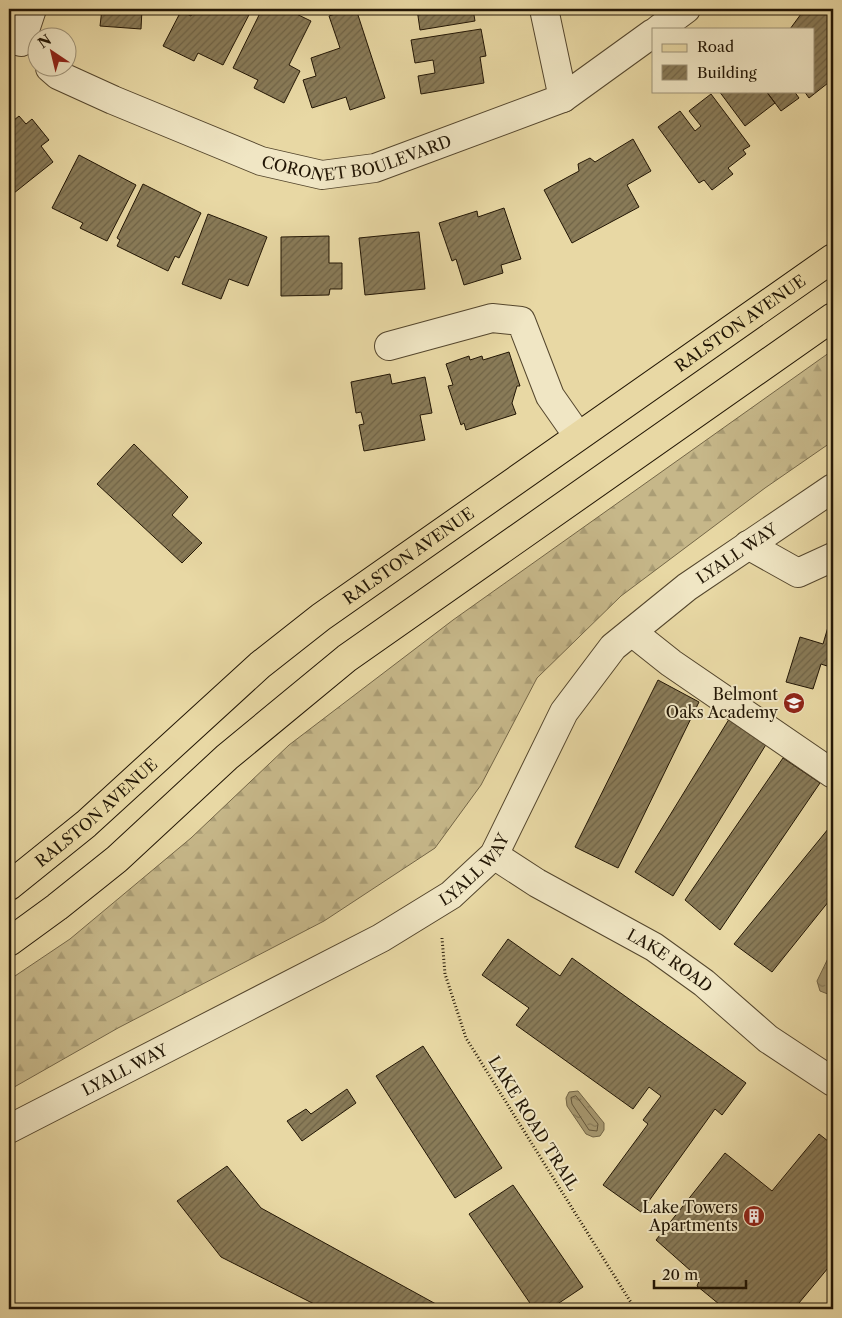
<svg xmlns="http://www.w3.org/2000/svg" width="842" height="1318" font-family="'Libre Caslon Text',serif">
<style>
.forest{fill:url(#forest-firs);stroke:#746647}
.water{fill:url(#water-ripples);stroke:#716344}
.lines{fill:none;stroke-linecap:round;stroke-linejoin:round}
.shore{stroke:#64563a;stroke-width:1}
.building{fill:url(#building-hatch);stroke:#221605}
.minor-casing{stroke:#54462d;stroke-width:30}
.major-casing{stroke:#221605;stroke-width:30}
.path{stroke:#221605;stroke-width:3;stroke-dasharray:1 2.5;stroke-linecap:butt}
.minor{stroke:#f0e6c4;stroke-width:28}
.major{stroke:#e8d8a4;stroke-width:28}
.labels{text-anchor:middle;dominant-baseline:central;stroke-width:4;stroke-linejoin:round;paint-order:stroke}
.street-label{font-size:16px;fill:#221605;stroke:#f0e6c4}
.poi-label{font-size:16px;fill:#221605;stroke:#f0e6c4;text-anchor:end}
</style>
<defs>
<pattern id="forest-firs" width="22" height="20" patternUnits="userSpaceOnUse" patternTransform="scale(1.25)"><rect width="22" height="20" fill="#c6b789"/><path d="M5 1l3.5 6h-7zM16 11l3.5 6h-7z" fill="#aa9d75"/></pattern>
<pattern id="water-ripples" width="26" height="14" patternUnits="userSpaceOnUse" patternTransform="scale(1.25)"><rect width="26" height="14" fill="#a5966e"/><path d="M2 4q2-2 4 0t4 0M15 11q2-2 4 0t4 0" fill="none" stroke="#867958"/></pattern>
<pattern id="building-hatch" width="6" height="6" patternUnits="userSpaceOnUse" patternTransform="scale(1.25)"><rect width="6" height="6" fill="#897b58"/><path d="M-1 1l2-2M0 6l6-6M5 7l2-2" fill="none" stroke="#706447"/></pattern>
</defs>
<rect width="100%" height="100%" fill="#e8d8a4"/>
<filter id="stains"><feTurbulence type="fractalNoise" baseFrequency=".004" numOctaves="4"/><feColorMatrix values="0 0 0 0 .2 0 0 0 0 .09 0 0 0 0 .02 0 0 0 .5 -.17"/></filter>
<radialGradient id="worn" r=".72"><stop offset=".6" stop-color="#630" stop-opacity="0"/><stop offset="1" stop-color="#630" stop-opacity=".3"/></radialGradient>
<path class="forest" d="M833,350V441L765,488L621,596L537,678L481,785L435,848L324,921L118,1028L9,1090V980L70,939L191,838L289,745L453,620Z"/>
<path class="water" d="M833,948V996L820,991L817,981Z
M578,1091L604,1123V1130L600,1136L593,1137L586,1134L567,1106L566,1098L569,1092Z"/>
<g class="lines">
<path class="shore" d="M576,1096L598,1124L597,1131L589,1130L572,1104L571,1098Z"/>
</g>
<path class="building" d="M102,9H142L141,29L100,26Z
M194,9H252L223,65L198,53L194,61L163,46L181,11L191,16Z
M262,9H286L311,21L289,65L300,71L284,103L254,88L258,80L233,68Z
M351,9H356L385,98L350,110L346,97L312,108L303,80L316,76L311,58L340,48L329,16Z
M417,9H473L475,21L420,30Z
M813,9H824L833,22V90L828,83L809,98L804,91H813V29H790L801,14Z
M481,29L486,56L480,57L484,83L421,94L418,76L435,73L433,60L415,63L411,40Z
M719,91H766L775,103L745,126Z
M766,91H794L799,98L781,111Z
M711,94L750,146L743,150L746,154L728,168L733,174L712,190L704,180L699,183L658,127L680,111L695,131L701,126L689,111Z
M19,116L26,124L32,119L49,140L41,146L53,162L9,197V124Z
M633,139L651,171L627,185L639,207L572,243L544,190L579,171L578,164L590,158L595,162Z
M79,155L136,185L107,241L80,228L83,223L52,208Z
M143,184L201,213L179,258L175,256L168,271L117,246L120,240L117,238Z
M504,208L521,259L501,265L503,273L464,285L456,259L452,261L439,223L477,211L478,217Z
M208,214L267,237L248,286L229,279L221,299L182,284Z
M419,232L425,289L365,295L359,238Z
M329,236V263H342V289H330L329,295L281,296V237Z
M509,352L520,386H517L512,403L516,414L466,430L464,423L461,425L448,386L453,385L446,364L469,356L470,360L482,356L483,360Z
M390,374L392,384L425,377L432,413L420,415L425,440L364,451L359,425L364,424L361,412L356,413L351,382Z
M134,444L188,497L172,515L202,543L182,563L97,484Z
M833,610V668L821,664L813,689L786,682L800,637L823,644Z
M658,680L699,702L618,868L575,847Z
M731,716L770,738L673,896L635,872Z
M783,758L820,783L720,930L685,900Z
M833,823V896L772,972L734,944Z
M508,939L560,976L572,958L746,1083L722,1115L715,1109L641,1212L603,1185L648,1124L643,1120L661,1096L649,1087L633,1109L516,1025L529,1008L482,975Z
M423,1046L502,1168L455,1198L376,1076Z
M347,1089L356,1103L302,1141L287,1121L306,1109L311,1114Z
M819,1134L833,1145V1262L794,1309H725L697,1286L700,1279L656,1240L725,1153L772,1191Z
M227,1166L261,1208L445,1309H324L221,1257L177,1201Z
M513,1185L583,1287L550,1309H534L469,1214Z"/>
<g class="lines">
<g class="minor-casing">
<g id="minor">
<path d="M544,9L563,98"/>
<path d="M659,29L686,9"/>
<path d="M21,42L32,9"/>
<path id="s1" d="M50,68L58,75L113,100L261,161L322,175L375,168L563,98L653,33"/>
<path d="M389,346L492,318L521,321L550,396L578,436"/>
<path d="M748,545L798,573L833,557"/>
<path d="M632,632L671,663L833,774"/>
<path id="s2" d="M494,855L537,883L654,947L704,983L768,1039L833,1082"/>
<path id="s3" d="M9,1129L381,938L451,895L494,855L564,712L613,647L687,587L833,488"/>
</g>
</g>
<g class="major-casing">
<g id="major">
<path id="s4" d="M9,886L86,824L260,665L321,617L833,258"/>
<path d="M9,942L57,907L117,859L227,757L347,658L833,317"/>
</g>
</g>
<path class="path" d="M442,938L445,974L466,1038L635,1309"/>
<use href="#minor" class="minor"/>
<use href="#major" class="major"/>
</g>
<defs>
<g id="school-disc" transform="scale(1.125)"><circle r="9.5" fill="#8f2418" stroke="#f0e6c4"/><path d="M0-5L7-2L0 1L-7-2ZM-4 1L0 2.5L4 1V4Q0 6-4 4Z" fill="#fff"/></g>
<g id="building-disc" transform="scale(1.125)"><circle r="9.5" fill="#8f2418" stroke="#f0e6c4"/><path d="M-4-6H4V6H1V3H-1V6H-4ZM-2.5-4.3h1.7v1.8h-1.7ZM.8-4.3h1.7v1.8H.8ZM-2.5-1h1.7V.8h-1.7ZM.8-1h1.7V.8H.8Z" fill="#fff"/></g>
</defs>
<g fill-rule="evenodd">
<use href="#school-disc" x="794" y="703"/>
<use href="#building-disc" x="754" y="1216"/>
</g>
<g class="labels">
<g class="street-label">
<text stroke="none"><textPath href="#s1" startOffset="330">CORONET BOULEVARD</textPath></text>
<text stroke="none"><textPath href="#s4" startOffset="924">RALSTON AVENUE</textPath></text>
<text stroke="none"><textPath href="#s3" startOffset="955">LYALL WAY</textPath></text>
<text stroke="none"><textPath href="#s4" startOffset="519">RALSTON AVENUE</textPath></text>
<text stroke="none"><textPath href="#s4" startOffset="114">RALSTON AVENUE</textPath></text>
<text stroke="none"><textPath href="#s3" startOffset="535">LYALL WAY</textPath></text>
<text stroke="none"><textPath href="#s2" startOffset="205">LAKE ROAD</textPath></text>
<text stroke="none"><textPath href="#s3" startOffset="130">LYALL WAY</textPath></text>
<text transform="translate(534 1123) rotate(58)">LAKE ROAD TRAIL</text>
</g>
<g class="poi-label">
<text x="778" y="694">Belmont<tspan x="778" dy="18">Oaks Academy</tspan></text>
<text x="738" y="1207">Lake Towers<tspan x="738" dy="18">Apartments</tspan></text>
</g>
</g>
<rect width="842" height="1318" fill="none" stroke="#e8d8a4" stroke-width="30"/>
<rect x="10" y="10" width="822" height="1298" fill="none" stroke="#221605" stroke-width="2.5"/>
<rect x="15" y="15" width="812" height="1288" fill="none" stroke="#221605"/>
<rect x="652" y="28" width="162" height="65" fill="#f0e6c4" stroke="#9e9378"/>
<rect x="662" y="44" width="25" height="8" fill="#e8d8a4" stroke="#9e9378"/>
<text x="697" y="52" font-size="15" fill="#221605">Road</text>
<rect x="662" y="65" width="25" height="15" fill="url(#building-hatch)" stroke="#9e9378"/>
<text x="697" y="78" font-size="15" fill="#221605">Building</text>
<g transform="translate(52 52) rotate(325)"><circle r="24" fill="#f0e6c4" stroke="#9e9378"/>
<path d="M0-4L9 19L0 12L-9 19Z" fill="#8f2418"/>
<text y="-8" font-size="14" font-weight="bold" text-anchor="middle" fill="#221605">N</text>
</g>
<path d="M654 1280v8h92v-8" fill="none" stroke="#221605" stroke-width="2.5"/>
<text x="662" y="1280" font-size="15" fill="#221605" stroke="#f0e6c4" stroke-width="4" paint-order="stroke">20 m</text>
<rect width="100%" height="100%" filter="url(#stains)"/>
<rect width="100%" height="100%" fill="url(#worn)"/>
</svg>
